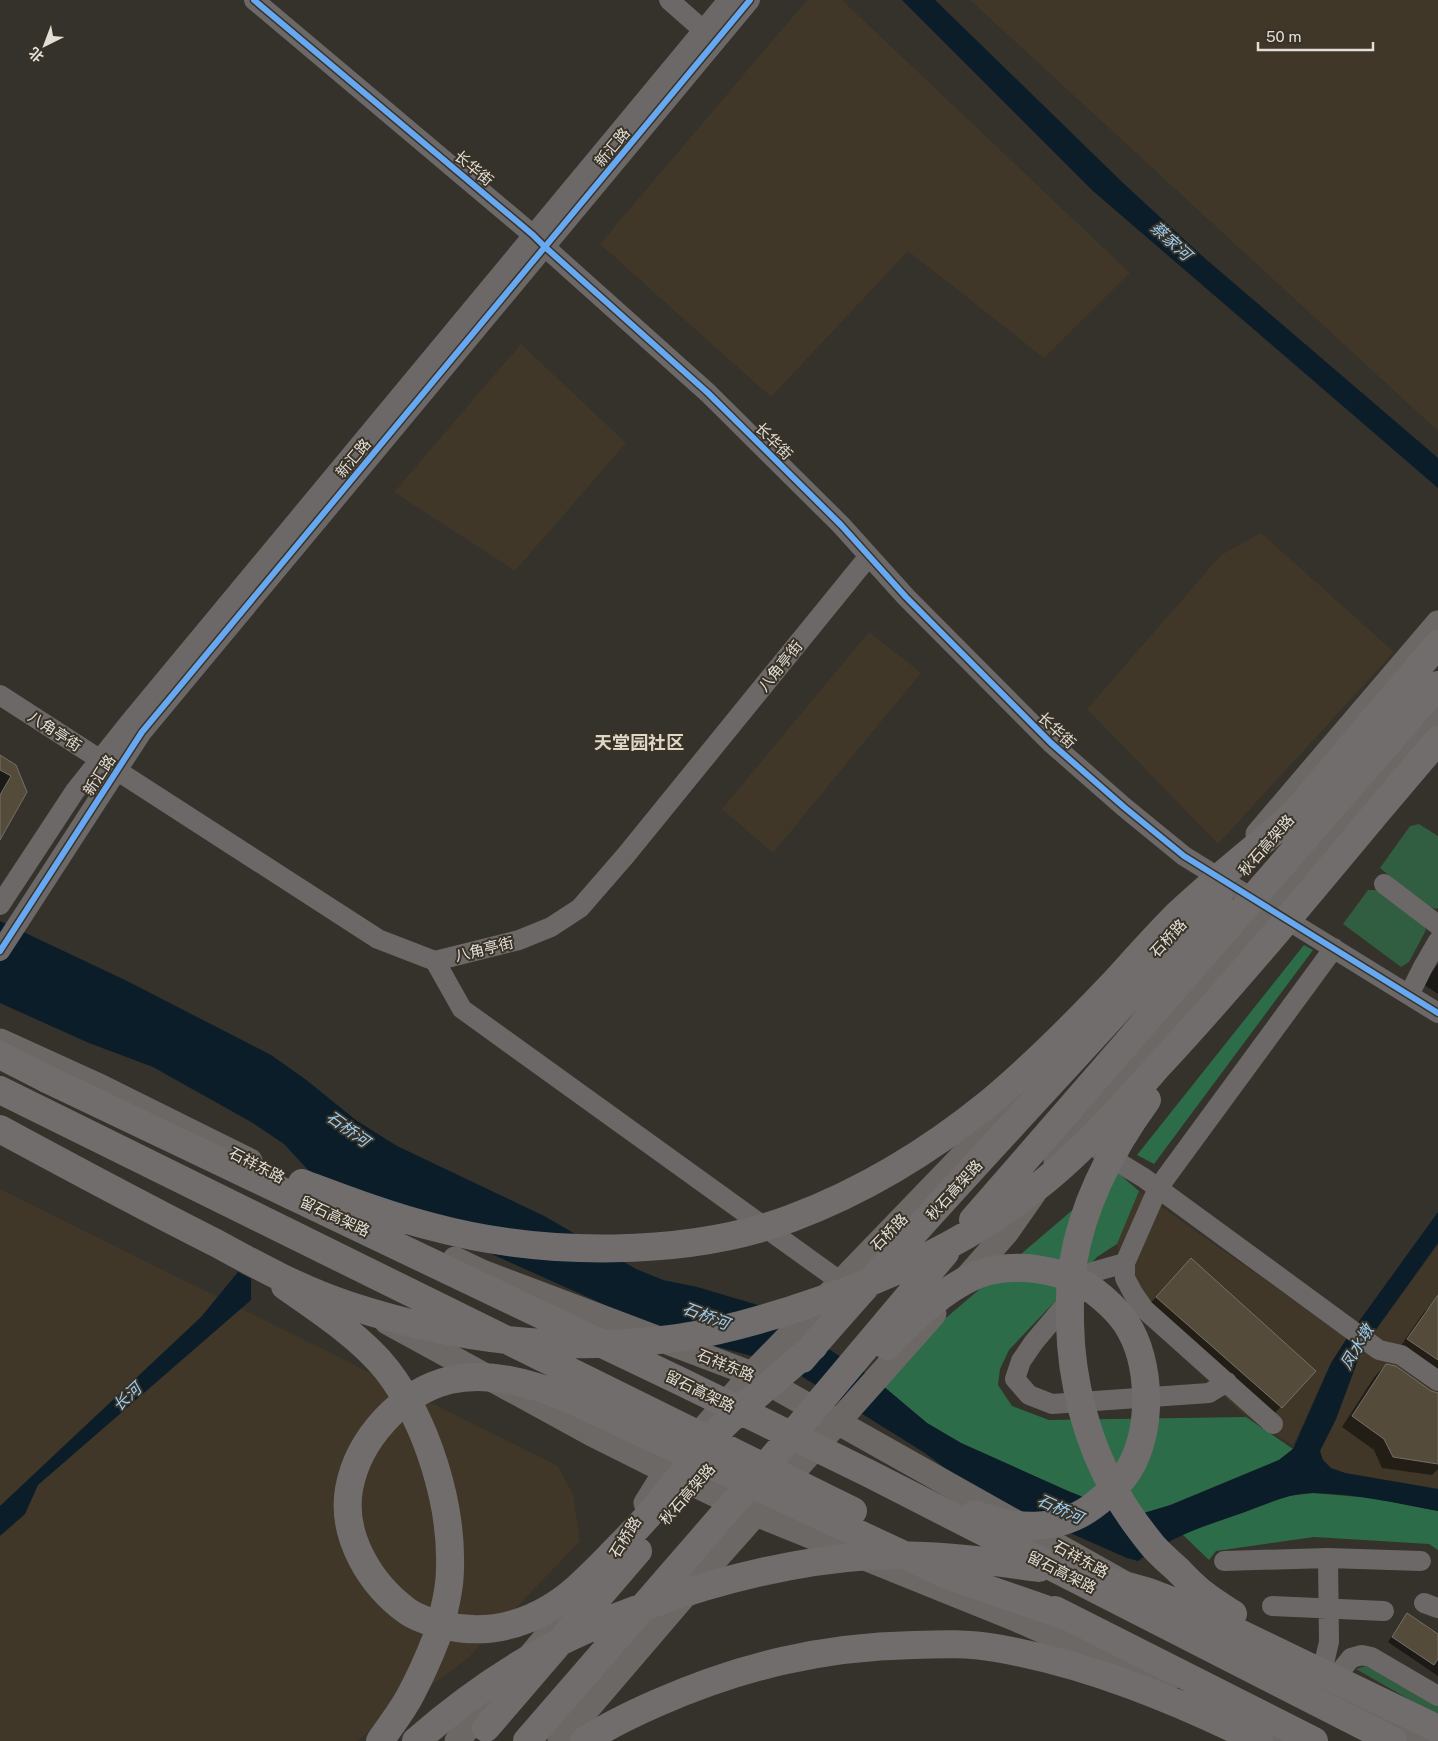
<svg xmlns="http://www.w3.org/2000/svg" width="1438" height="1741" font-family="'Public Sans','Noto Sans SC',sans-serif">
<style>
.built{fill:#403728}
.green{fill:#315d41}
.forest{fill:#2d6c48}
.water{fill:#0a1d29}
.shadow{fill:#0007}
.building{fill:#544b3a;stroke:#74706b}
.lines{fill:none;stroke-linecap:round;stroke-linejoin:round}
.minor{stroke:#6b6867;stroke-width:20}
.major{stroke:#6c6866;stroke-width:25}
.highway{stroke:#716d6c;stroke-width:28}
.highway-bridge{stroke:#716d6c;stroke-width:28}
.cycleway-casing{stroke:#393227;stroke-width:9}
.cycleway{stroke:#66a8f1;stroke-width:6}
.labels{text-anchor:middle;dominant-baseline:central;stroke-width:4;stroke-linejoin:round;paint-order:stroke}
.street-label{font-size:15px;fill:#e3dfd8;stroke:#393227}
.water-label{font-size:16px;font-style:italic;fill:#9bcff5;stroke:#393227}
.quarter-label{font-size:18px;font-weight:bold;fill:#dfd6c8;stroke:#393227}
</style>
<rect width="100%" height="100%" fill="#35312b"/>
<path class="built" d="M807,0H842L1130,273L1044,358L908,251L771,397L600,244Z
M970,0H1438V431Z
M521,344L626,443L515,571L394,492Z
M1261,533L1394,652L1218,844L1087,709L1221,555Z
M869,632L921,673L773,853L722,809Z
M0,1189L558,1466L573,1495L580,1541L468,1658L357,1741H0Z
M1139,1191L1347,1338L1331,1363L1293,1445L1246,1417L1148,1325L1127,1298L1117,1244Z
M1438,1245V1489L1345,1473L1331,1468L1322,1460L1320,1450L1336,1419L1362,1349Z"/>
<path class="green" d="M1419,824L1438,836V908L1436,909L1425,905L1380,868L1410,826Z
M1368,890H1376L1423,923L1426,930L1409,962L1401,967L1343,924Z
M1369,1665L1438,1705V1716L1356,1669Z"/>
<path class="forest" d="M1304,945L1313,950L1154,1164L1137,1155Z
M1117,1172L1139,1191L1117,1244L1097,1257L1009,1350L1000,1369L998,1385L1012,1406L1049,1420L1246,1417L1293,1449L1279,1460L1262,1467L1170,1505L1144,1513L1108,1507L1068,1491L961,1443L927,1423L884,1387L947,1317Z
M1313,1493L1371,1498L1438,1511V1550L1429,1544L1314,1537L1216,1551L1209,1560L1182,1534L1289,1496Z"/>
<path class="water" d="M902,0H935L1122,182L1201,255L1438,458V488L1093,191Z
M0,921L127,981L271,1055L305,1079L357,1121L397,1146L544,1216L636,1269L663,1280L697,1287L758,1305L795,1327L876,1380L927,1423L961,1443L1068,1491L1108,1507L1144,1513L1171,1505L1279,1460L1293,1449L1331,1363L1347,1338L1438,1212V1243L1362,1349L1336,1419L1320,1451L1323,1460L1331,1468L1345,1473L1438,1489V1511C1397,1503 1356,1494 1314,1493C1290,1493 1267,1503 1245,1512C1207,1525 1171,1536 1138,1561L1127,1558L977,1492L925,1453L782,1364L651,1329L603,1304L311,1173L284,1144L253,1123L153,1067L89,1043L0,1003Z
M238,1272L251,1279V1300L38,1485L25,1514L0,1536V1506L201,1317Z"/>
<path class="shadow" d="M0,756L26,792L0,840Z
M1438,964V994L1423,984Z
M1180,1271L1315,1371L1270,1418L1146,1308Z
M1435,1302L1438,1304V1378L1398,1350L1424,1312Z
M1386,1365L1438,1396V1469L1432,1475L1382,1468L1374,1450L1342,1427L1375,1376Z
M1407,1615L1438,1635V1676L1388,1642Z"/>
<path class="building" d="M0,755L16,765L27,792L0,840V795L11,776L0,770Z
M1191,1258L1316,1371L1282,1408L1156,1297Z
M1438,1295V1360L1407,1339Z
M1386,1364L1396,1366L1431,1391L1438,1393V1464L1393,1457L1384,1439L1352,1416Z
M1407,1613L1438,1634V1659L1434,1665L1392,1637Z"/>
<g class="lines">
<path class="minor" d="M254,0L533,235L545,247L708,393L841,525L906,597L1051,743L1124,807L1184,856L1438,1013
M669,0L703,30
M0,695L378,939L435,961L519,940L551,927L580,908L626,855L869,556
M1384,884L1438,925
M0,905L75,791L129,723L728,0
M0,951L142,732L750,0
M435,961L462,1009L841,1282
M1409,995L1423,967L1438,941
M1100,1151L1144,1178L1379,1350L1401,1355L1438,1381
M1125,1263L1093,1272L1034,1342L1021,1361L1015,1379L1029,1395L1052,1404L1209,1393L1227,1382
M1273,1424L1144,1309L1133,1293L1125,1278V1263L1158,1188L1334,948
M1224,1561L1328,1558L1421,1561
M1424,1603L1438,1608
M1272,1606L1384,1611
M1319,1684L1329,1642L1328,1558
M1326,1689L1351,1658L1362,1655L1371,1657L1438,1696"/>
<path class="major" d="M1258,834L1438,623
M0,1041L101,1087L250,1161
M1056,1162L1085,1121L1438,710
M455,1259L482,1272L752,1374L1122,1582
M961,1284L1006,1233L1034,1193
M387,1322L592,1434L666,1471L756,1514L1018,1620L1165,1685
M646,1503L666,1471L752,1374L1051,1064
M529,1657L587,1589
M1298,1676L1426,1741
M1240,1720L1283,1741
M457,1741L498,1693
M560,1741L714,1561L934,1314"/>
<path class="highway" d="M1292,816L1438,644
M1372,818L1438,740
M0,1055L47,1079
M285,1286C318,1309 362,1338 387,1370C427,1422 452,1503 450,1568C450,1591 443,1617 436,1639C429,1657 420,1677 411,1694C403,1710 390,1726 380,1741"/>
<path class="highway-bridge" d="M47,1079L682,1382L870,1474L1393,1741
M0,1090L853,1511
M1147,1100C1112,1148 1083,1203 1073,1263C1069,1283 1070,1304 1070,1323C1071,1381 1087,1443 1116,1493C1126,1511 1140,1530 1153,1546C1160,1554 1169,1562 1177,1569C1186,1578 1195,1588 1205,1595C1214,1602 1224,1608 1233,1614
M0,1129C72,1168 143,1206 216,1243C258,1266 302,1290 348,1305C454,1340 566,1353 677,1338C725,1331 772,1317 818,1301C900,1274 979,1235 1046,1180C1088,1145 1124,1104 1160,1064C1234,984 1303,901 1372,818
M302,1183C345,1199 389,1216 433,1227C541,1256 687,1258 792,1218C864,1191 931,1150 990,1102C1033,1066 1073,1026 1111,986C1133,962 1155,937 1178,914C1214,880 1254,849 1292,816
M973,1220L1438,685
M814,1346C784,1373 750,1399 722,1427C695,1455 672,1489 646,1518C634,1532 620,1545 607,1559C589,1577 572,1595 550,1608C518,1627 483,1634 446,1626C433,1623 418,1619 407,1611C370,1584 341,1536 349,1489C358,1439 401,1392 450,1380C488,1371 529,1383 565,1397L947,1575L1071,1618
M887,1346C911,1320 940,1292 972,1277C993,1267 1020,1266 1042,1270C1053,1272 1065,1275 1075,1279C1092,1287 1116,1308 1126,1323C1152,1362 1153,1433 1128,1471C1119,1485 1106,1496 1093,1506C1058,1532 1014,1530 975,1514
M802,1359C937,1202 1082,1053 1219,898
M1099,1578L1149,1592L1175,1602L1438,1729
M1055,1610L1314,1741
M486,1728L638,1551
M416,1741C457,1705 503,1672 552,1646C582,1630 613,1618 646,1606C718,1580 793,1561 870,1556C926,1553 983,1560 1039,1568
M527,1741L775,1455L945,1253
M584,1741C607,1726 632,1714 657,1703C741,1666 822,1647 913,1645C940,1644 969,1643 996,1648C1088,1664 1176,1700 1259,1741"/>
<g class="cycleway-casing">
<path id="cycleway" d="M254,0L533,235L545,247L708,393L841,525L906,597L1051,743L1124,807L1184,856L1438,1013
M0,951L142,732L750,0"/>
</g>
<use href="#cycleway" class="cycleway"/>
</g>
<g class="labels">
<g class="street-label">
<text transform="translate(612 147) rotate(-50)">新汇路</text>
<text transform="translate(474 168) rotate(40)">长华街</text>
<text transform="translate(774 441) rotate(45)">长华街</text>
<text transform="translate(353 458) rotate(-50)">新汇路</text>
<text transform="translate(780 666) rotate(-51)">八角亭街</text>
<text transform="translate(1057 730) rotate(43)">长华街</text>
<text transform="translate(55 731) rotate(33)">八角亭街</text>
<text transform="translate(99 775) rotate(-57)">新汇路</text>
<text transform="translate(1266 845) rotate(-49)">秋石高架路</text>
<text transform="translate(1168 938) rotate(-47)">石桥路</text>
<text transform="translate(484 949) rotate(-14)">八角亭街</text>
<text transform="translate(257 1165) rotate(27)">石祥东路</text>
<text transform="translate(954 1190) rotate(-48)">秋石高架路</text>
<text transform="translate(335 1216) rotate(25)">留石高架路</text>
<text transform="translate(889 1232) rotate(-46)">石桥路</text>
<text transform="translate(726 1365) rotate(22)">石祥东路</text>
<text transform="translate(700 1391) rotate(26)">留石高架路</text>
<text transform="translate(687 1494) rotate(-49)">秋石高架路</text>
<text transform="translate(625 1537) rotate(-58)">石桥路</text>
<text transform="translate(1081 1559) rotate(29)">石祥东路</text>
<text transform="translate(1062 1572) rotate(27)">留石高架路</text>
</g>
<g class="water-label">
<text transform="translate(1171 241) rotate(42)">蔡家河</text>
<text transform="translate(348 1129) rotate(36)">石桥河</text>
<text transform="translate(706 1316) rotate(21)">石桥河</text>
<text transform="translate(1357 1347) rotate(-59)">凤水墩</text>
<text transform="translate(127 1397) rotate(-43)">长河</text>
<text transform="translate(1060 1509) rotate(25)">石桥河</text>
</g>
<g class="quarter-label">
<text x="639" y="742">天堂园社区</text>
</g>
</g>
<g transform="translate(45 45) rotate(222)" stroke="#393227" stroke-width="4" paint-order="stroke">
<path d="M0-4L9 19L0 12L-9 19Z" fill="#e3dfd8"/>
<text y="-8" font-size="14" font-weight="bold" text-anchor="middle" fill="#e3dfd8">北</text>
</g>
<path d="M1258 42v8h115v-8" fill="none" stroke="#e3dfd8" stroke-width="2.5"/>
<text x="1266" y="42" font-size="15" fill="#e3dfd8" stroke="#393227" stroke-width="4" paint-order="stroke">50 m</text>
</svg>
